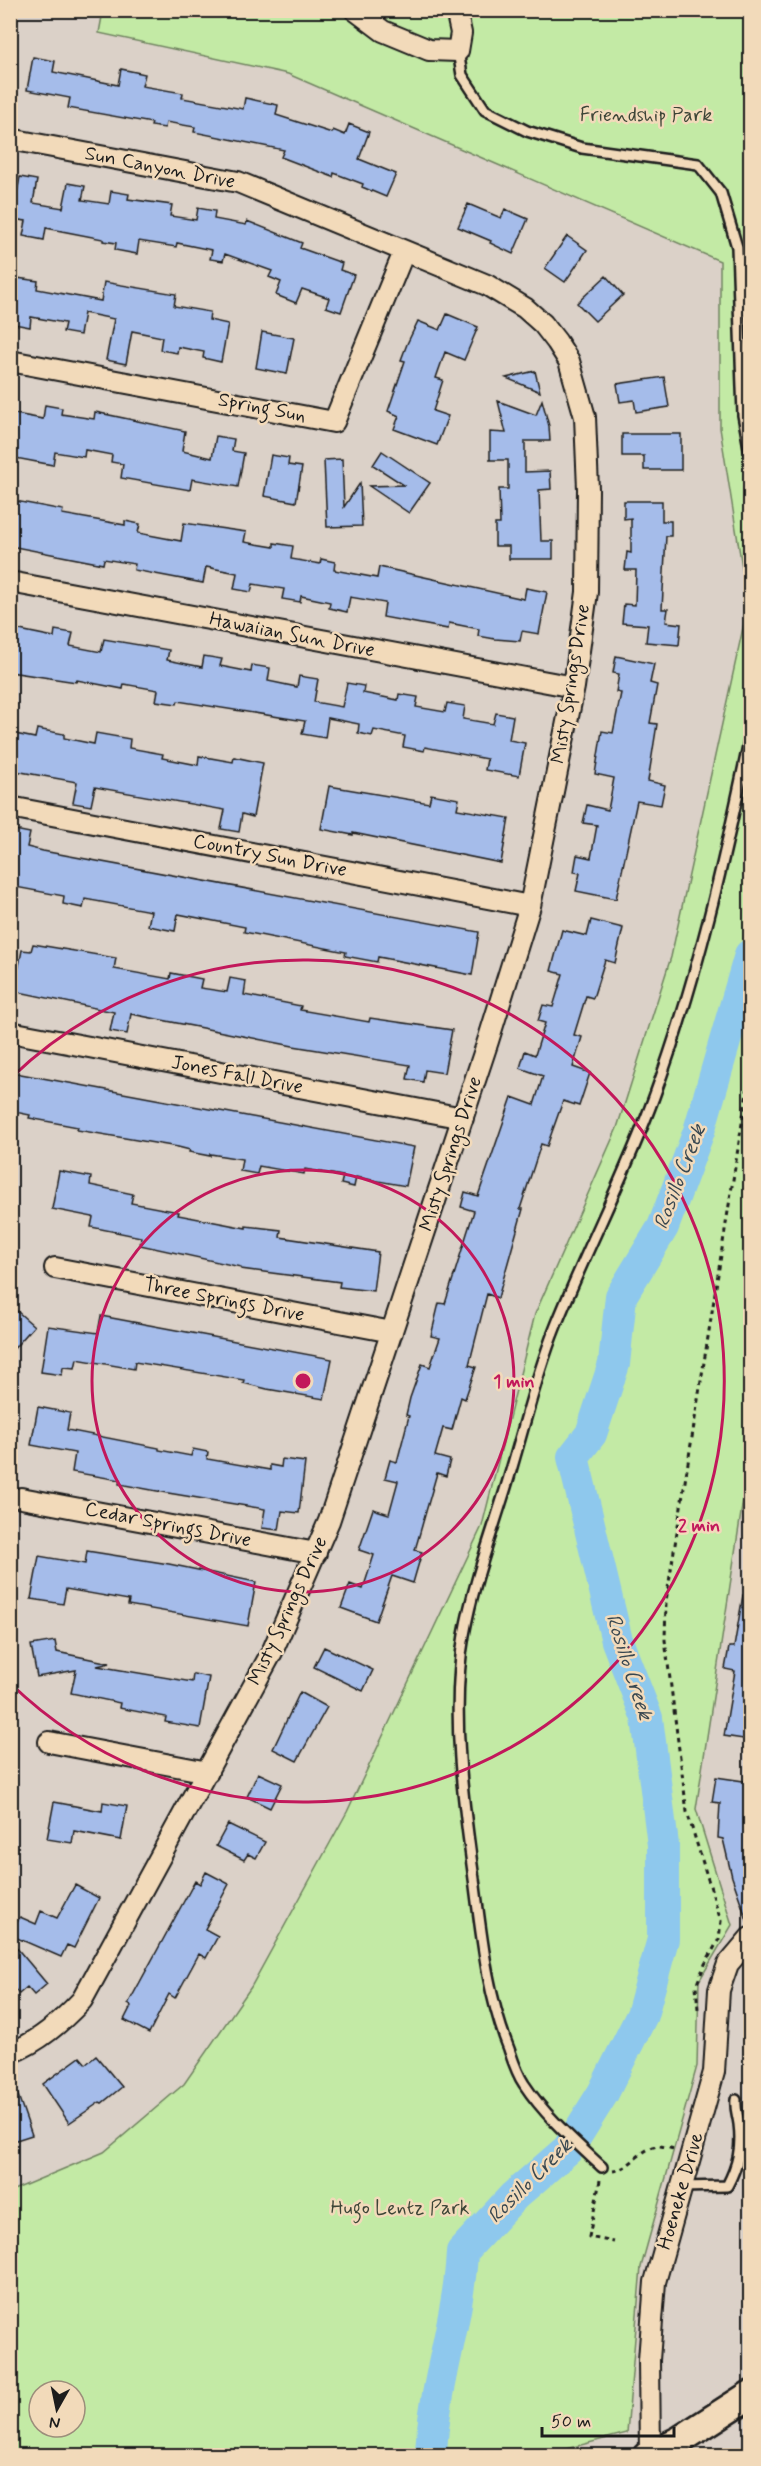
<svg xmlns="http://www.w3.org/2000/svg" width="761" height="2466" font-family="Mynerve,sans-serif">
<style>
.green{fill:#c3eaa5;stroke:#708360;stroke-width:1.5;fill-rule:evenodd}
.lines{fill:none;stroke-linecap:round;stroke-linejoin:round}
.river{stroke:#8ec8ed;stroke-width:32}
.building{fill:#a5bcea;stroke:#1c1c1c;stroke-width:1.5}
.lane-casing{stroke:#1c1c1c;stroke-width:14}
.street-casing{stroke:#1c1c1c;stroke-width:24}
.secondary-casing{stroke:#1c1c1c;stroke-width:32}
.path{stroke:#1c1c1c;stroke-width:3;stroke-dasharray:4.5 4.5;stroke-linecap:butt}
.lane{stroke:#f2daba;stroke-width:9}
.street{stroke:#f2daba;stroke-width:20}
.secondary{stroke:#f2daba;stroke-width:27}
.ring{fill:none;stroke:#c2185b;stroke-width:3}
.labels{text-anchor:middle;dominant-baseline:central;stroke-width:5;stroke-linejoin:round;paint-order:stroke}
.park-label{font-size:20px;fill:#3d4537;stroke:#f2daba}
.street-label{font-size:20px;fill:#1c1c1c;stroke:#f2daba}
.water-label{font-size:21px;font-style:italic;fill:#384750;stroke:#f2daba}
.centre{fill:#c2185b;stroke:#f2daba;stroke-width:3}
.ring-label{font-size:18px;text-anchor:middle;font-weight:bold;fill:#c2185b;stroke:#f2daba;stroke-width:5;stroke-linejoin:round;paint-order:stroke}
</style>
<rect width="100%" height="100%" fill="#dbd1c8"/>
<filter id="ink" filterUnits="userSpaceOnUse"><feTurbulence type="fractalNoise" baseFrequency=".0167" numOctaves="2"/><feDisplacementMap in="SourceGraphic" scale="12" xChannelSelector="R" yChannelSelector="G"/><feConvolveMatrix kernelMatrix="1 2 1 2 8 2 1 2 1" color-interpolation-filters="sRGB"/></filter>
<g filter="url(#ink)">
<path class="green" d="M103,11H750V1454L696,1809L732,1925L699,1981L697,2066L641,2267L627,2433L539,2456H11V2191L104,2152L184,2084L251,1987L347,1812L482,1526L535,1314L617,1128L671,957L748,605L720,428V261L288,74L99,33ZM39,2391H75V2427H39Z"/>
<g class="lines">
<path class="river" d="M431,2456C433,2387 459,2321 462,2252L514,2196L568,2149L603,2093L642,2015L663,1939V1845L647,1718L617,1641L573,1457L591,1434L614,1364L621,1296L663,1227L699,1131L750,955"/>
</g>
<path class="building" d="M33,57L55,61L53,72L118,85L121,69L145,74L142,86L183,93L182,98L243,109L245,98L278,105L276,115L332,133L333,130L345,135L349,124L369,132L359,159L396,174L386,197L362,187L363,184L334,173L333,177L281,157L284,150L194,132L195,127L166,122L165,128L151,126L152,123L68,108L70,98L27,90Z
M20,177L37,180L33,203L63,208L68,183L85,186L82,200L109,204L111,191L129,194L128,199L172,205L170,216L196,220L198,208L215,211L214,219L246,225L247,221L302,243L300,248L342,263L340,270L354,275L341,312L326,307L329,298L302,289L296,303L276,295L281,282L269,277L272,271L225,254L223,261L210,259L212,250L177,243L176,247L139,241L137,254L115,250L116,243L103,241V239L46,228L44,240L23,236L26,221L12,219Z
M468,204L501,218L505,209L528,219L513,254L490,243L491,241L458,227Z
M567,236L587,250L565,282L545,268Z
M606,276L623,295L595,321L577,303Z
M10,277L38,281L37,289L101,301L104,282L176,294L174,306L210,312L209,320L228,324L221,362L203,358L204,352L178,347L177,353L160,350L162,337L132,331L126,364L106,360L114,319L84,313L80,335L63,332L65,323L31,317L30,327L14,324L15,318L10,317Z
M447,314L478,327L464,360L445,352L436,378L443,380L433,411L448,416L437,445L394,429L399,416L388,411L405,361L401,360L407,344L418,321L440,330Z
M262,332L294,338L287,374L256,368Z
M535,371L540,392L506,378Z
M664,377L669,407L636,412L634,400L620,402L617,384Z
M542,400L549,426L550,441H525V472L550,471L551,489L539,490L541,541H553V559H509V546H495V524H500L499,489H508V460H490V432L506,433L498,401L536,415Z
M45,405L62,408L61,414L94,419L95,412L185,431L182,451L212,458L216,436L234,439L232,451L244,453L238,487L192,479L190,490L121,478L123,464L111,462L112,455L85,450L84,457L55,452L53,465L10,457V413L43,419Z
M622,434H681V470H644V456H622Z
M382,451L430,483L409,513L369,486L404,485L373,465Z
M271,455L289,458L288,465L302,467L296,502L264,496Z
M342,459L344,507L360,483L362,526L327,527L324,460Z
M10,500L63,510L62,514L125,525V521L140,524L138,533L181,541L184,523L246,532L244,542L274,547V543L293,546L291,559L320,564L321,559L335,562L334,570L377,578L379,567L524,599L526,588L547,592L539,634L522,631L520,641L495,639L478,636L479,629L449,623L448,629L383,617L385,603L350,597L347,612L329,608L330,602L301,596L300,602L282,599L284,589L253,584L251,592L234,589L237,573L206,567L203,583L134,570L135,564L104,559L103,564L10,546Z
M624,501H662V521H671V536H666L662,609H668L666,622L681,624L679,645L646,642L648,625L622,623L624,604L635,605L636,570H625L627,552L631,553V518L624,519Z
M10,628L54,637L55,630L73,633L70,646L101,652L104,639L169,650L167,660L202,667L204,656L222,659L220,666L251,672L252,665L270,668L268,681L297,687L299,676L318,679L314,702L342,707L347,683L364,686L363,693L398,700L399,694L418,697L416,707L445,712L447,703L465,706L463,719L493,724L496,713L513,716L509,740L525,743L519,776L485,770L487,759L425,747L424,751L403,747L405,736L374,730L372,736L358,733L359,724L328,718L325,738L302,734L305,721L178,701L177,704L156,701L158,690L124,684L123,689L77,680L76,682L10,672Z
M616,656L654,664L650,683L657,685L650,723L657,724L648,781L665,785L661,805L637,801L616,899L576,891L580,873L574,872L577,855L591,858L597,825L583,823L587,805L608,810L614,778L595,774L602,731L613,733L621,693L616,692L619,674L613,673Z
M37,729L64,734V738L94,744L96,733L130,739L129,748L163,754L162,758L198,765L199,756L233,762L234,757L263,763L253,817L242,814L239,832L221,829L225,810L95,787L91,806L73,803L77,782L10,770V733L35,738Z
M329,786L429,803L431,794L459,799L457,809L509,818L501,863L353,833V835L321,829Z
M15,830L30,833L27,847L43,851L479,932L472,975L378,957L377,962L345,956L346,952L244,932L245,927L178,914L175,931L148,926L151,911L85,899L83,908L63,904L64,896L10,886V851Z
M591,920L623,928L615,963L605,960L593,998L586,996L574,1035L582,1037L573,1067L590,1073L579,1106L563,1101L547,1146L541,1144L520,1209H523L498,1298L487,1294L469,1365L476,1367L465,1399L461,1397L452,1430L443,1428L435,1456L450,1460L446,1476L437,1473L415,1550L422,1552L413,1583L392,1576L376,1621L341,1608L350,1584L363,1589L374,1555L359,1550L373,1509L389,1514L398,1481L385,1478L390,1460L397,1462L409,1416L406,1415L410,1398L422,1364L430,1367L440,1338L431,1336L439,1303L445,1304L474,1211L461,1207L465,1192L478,1196L512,1097L534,1105L543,1076L520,1068L525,1051L535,1055L545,1023L538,1021L543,1005L553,1007L563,974L551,971L562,930L587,936Z
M33,944L116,958L114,969L170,979L171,973L202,979L200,988L227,992L230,978L246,981L244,995L301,1006L300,1010L369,1022L370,1018L452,1030L444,1073L425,1070L423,1082L407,1079L410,1065L293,1046L131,1014L127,1034L110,1031L114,1012L14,991L22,950L31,951Z
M10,1072L414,1147L406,1186L356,1177L354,1187L341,1184L343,1176L305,1169L304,1174L259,1166L257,1174L240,1171L242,1159L210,1154V1156L189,1152L190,1150L178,1147L77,1130L78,1127L29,1118L30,1115L10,1111Z
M59,1171L91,1177L90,1185L133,1194L131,1203L179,1212L178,1215L246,1228V1226L281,1230L280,1237L378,1252L373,1291L339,1287L340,1282L241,1269V1267L140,1245L141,1237L91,1227L93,1217L52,1209Z
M10,1305L34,1326L10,1353Z
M101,1316L332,1359L324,1399L267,1389L243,1383L244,1380L135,1362L134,1369L77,1359L75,1368L63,1367L62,1375L41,1372L48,1326L98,1333Z
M38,1407L70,1413L67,1430L159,1448V1450L191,1456L193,1449L208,1452L207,1459L270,1470V1465L281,1467L282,1459L305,1462L299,1513L282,1511L279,1530L262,1528L265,1509L168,1493L119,1484L120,1480L72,1472L75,1453L31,1445Z
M87,1551L169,1564L256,1582L248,1626L128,1605L129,1600L66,1589L63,1604L31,1599L39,1556L85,1564Z
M743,1595L750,1596V1740L724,1736L735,1671L725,1669L729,1647H734Z
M55,1641L57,1652L110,1663L97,1666L192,1682L193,1674L209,1677L200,1728L165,1722L166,1717L119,1708L120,1703L71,1693L76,1670L37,1677L31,1645Z
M324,1647L373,1670L363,1691L314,1667Z
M300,1692L327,1707L297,1761L273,1749Z
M258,1773L282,1784L270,1808L247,1797Z
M716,1777L750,1782V1922L748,1923L732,1877L723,1839L718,1838L720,1803L712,1802Z
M54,1802L102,1811L103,1802L127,1806L121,1840L74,1831L72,1843L47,1839Z
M228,1824L265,1842L256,1858L248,1854L244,1860L216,1846Z
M206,1872L229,1884L205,1929L218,1936L206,1958L199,1954L175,1998L169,1994L149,2033L124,2020L131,2006L128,2004L195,1881L200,1884Z
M75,1885L99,1898L74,1948L67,1945L61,1957L10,1935L20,1917L36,1924L41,1911L57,1918Z
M10,1940L47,1984L34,1995L27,1987L19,1994L10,1984Z
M96,2056L122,2087L102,2103L100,2102L69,2123L43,2084L80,2057L86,2064Z
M10,2081H13L32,2135L10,2142Z"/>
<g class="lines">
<g class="lane-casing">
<path id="lane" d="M458,51L462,75L485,110L527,131L582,148L698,164L721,193L737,247L743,415L750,453
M602,2167C574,2141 545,2116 524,2084C517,2074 513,2061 509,2049C488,1997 482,1941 475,1886C464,1808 450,1713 464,1635C474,1578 496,1523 512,1467C526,1420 537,1373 555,1328C586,1250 625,1176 654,1097C697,980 725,858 750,736
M682,2187L727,2186C738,2165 742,2148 739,2124C738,2115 735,2110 736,2100"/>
</g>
<g class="street-casing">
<path id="street" d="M355,10L383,31L429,50L458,51L461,33L456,10
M10,139L238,182L487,285L525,308L543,324L557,342L569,361L585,417L588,489L587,592L574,687L530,906L488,1041L329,1521L272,1652L82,2000C61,2022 39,2042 10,2053
M10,361L334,422L404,252
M10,582L574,687
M10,807L530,906
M10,1032L463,1118
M55,1268L392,1332
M21,1498L316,1553
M49,1742L208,1772
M650,2455L649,2360L655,2282L714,2072L719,1990L728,1964L750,1938"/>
</g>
<g class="secondary-casing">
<path id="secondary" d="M648,2456L680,2440L750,2395"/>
</g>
<path class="path" d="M698,2009L696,1986L705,1964L719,1939L721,1921L687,1812L665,1640L666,1601L750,1073
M613,2171C631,2169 641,2147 659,2146C663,2146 669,2148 674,2149
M600,2180L589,2237L614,2242"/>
<use href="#lane" class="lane"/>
<use href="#street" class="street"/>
<use href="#secondary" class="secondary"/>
</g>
</g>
<g class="ring">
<circle cx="303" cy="1381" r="211"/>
<path d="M11 1078A421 421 0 1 1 11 1684"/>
</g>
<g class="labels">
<g class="park-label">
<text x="646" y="115">Friendship Park</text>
<text x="400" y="2208">Hugo Lentz Park</text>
</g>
<g class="street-label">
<text transform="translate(160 168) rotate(11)">Sun Canyon Drive</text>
<text transform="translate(262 408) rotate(11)">Spring Sun</text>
<text transform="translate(292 635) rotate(11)">Hawaiian Sun Drive</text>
<text transform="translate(571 684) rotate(-81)">Misty Springs Drive</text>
<text transform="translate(270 856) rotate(11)">Country Sun Drive</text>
<text transform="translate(237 1075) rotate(11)">Jones Fall Drive</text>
<text transform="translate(451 1154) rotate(-72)">Misty Springs Drive</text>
<text transform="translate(224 1300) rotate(11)">Three Springs Drive</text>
<text transform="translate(168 1525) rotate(11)">Cedar Springs Drive</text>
<text transform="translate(288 1611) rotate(-65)">Misty Springs Drive</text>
<text transform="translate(681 2191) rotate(-74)">Hoeneke Drive</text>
</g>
<g class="water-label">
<text transform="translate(680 1177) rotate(-69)">Rosillo Creek</text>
<text transform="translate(629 1667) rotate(72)">Rosillo Creek</text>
<text transform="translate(530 2181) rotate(-45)">Rosillo Creek</text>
</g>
</g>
<circle cx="303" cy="1381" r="9" class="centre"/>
<g class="ring-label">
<text x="514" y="1387">1 min</text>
<text x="699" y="1531">2 min</text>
</g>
<rect width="761" height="2466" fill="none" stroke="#f2daba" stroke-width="36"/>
<rect x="18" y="18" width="725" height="2430" fill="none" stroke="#1c1c1c" stroke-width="2" filter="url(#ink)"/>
<g transform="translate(57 2409) rotate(189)"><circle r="28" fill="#f2daba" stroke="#9c8e7b" stroke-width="1.5"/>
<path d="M0-4.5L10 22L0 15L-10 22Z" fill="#1c1c1c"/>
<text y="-9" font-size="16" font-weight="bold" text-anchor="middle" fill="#1c1c1c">N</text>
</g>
<path d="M542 2427v9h132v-9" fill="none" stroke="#1c1c1c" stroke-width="3"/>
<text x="551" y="2427" font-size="18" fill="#1c1c1c" stroke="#f2daba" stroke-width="4.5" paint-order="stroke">50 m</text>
</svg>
